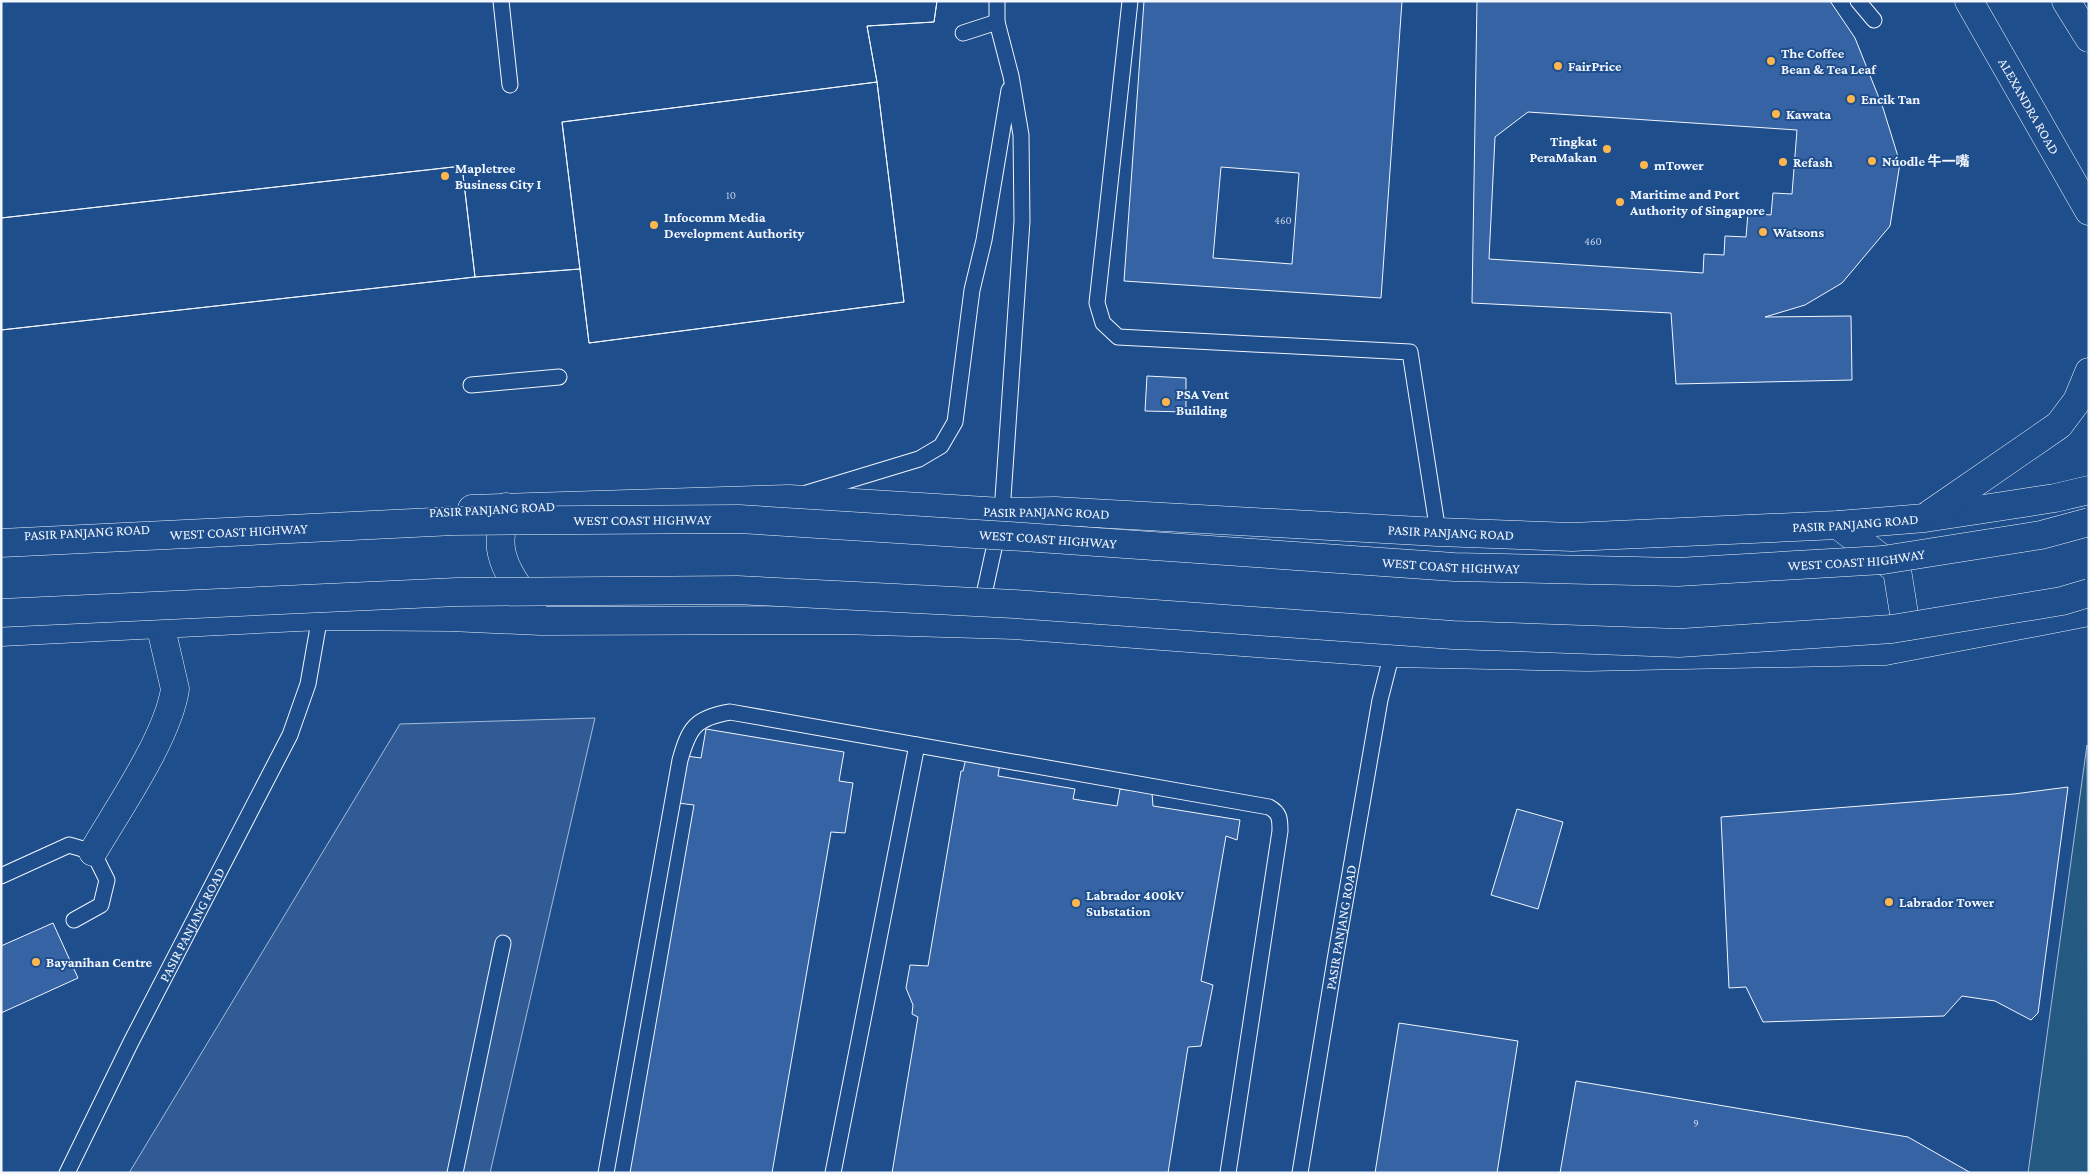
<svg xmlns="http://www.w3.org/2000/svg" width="2090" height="1174" font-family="'Crimson Pro','Noto Sans SC',serif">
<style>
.green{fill:#245a82;stroke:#a8bbd7}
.parking{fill:#305b95;stroke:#a8bbd7}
.building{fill:#3563a3;stroke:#f2f6ff;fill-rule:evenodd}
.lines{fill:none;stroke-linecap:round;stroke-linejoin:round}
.service-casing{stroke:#f2f6ff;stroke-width:17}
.minor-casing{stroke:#f2f6ff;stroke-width:29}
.primary-casing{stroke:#f2f6ff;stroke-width:29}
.service{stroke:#1f4e8c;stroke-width:15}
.minor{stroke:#1f4e8c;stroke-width:28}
.primary{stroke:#1f4e8c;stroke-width:28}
.trunk-bridge-casing{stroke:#f2f6ff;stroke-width:29;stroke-linecap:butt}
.trunk-bridge{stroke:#1f4e8c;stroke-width:28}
.poi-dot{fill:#ffb74d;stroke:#1f4e8c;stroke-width:2}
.labels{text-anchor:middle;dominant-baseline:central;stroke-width:4;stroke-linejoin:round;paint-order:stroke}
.number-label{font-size:11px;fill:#c3d1e8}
.poi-label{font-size:14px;font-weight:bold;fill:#f2f6ff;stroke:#1f4e8c;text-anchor:start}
.street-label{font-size:14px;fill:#f2f6ff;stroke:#1f4e8c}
</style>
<rect width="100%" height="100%" fill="#1f4e8c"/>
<path class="green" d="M2087,745L2089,1173H2028Z"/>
<path class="parking" d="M595,718L490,1173H129L400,724Z"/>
<path class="building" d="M1,1H937L934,22L867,26L877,82L562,122L580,269L475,277L462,166L1,218Z
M1,1H937L934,22L867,26L877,82L904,302L589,343L580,269L475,277L1,330Z
M1144,1H1402L1381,298L1124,281ZM1221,167L1299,173L1292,264L1213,258Z
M1477,1H1830L1855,38L1883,108L1900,163L1890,226L1842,283L1805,305L1765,317L1851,316L1852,380L1676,384L1671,313L1472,303Z
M877,82L904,302L589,343L562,122Z
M1528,112L1797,130L1792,194L1773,193L1771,215L1748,213L1746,237L1725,236L1724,255L1704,254L1703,273L1489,259L1495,137Z
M462,166L475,277L1,330V218Z
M1147,376L1186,378V412L1145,411Z
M706,729L844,752L839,781L853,783L845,833L831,832L772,1173H630L694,805L678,803L686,756L701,758Z
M966,758L1000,763L998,776L1075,789L1073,799L1117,806L1120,789L1152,793L1153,806L1240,820L1237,840L1226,836L1201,981L1213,985L1201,1046L1188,1047L1168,1173H892L918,1017L912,1014L913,1005L906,988L910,965L928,966L961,771H963Z
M2068,787L2038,1013L2031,1020L1995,1001L1962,996L1944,1016L1763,1022L1746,987L1729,988L1721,817L2014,794Z
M1517,809L1563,822L1538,909L1491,895Z
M53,923L78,978L1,1013V946Z
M1399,1023L1518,1041L1497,1173H1375Z
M1576,1081L1908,1137L1971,1173H1560Z"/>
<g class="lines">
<g class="service-casing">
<g id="service">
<path d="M501,1L510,85"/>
<path d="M1130,1L1097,303L1103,323L1118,337L1410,352L1438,532"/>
<path d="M1858,1L1874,20"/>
<path d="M963,33L997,22"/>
<path d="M471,385L559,377"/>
<path d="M807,493L919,459L941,446L955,422L972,290L984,240L1009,90"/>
<path d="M981,608L1002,512L1022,221L1021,135L1011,76L997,22V1"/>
<path d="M1,876L69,845L93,852L107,880L101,905L74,920"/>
<path id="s1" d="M67,1173L131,1042L290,735L308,684L320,616"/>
<path d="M455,1173L503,943"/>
<path d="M606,1173L680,760C689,728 695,718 730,712L1269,807C1280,813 1280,819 1280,831L1228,1173"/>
<path d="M833,1173L917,745"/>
<path id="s2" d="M1300,1173L1335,960L1380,700L1392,653"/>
</g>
</g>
<g class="minor-casing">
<path id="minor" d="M93,852C118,809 168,737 175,689L160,624"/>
</g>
<g class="primary-casing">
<g id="primary">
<path id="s3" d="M1969,1L2089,211"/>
<path d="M2066,1L2089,38"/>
<path d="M506,507C503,522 498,539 502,554C507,575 522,592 533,609"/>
<path id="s4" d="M472,509L789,499L1002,512L1055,511L1438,532L1572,537L1838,525L1925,518L2055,498L2089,490"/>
<path d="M1930,514L2059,425L2077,401L2089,372"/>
<path d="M1838,525L1897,570L1909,645"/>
<path d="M1,632L320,616L450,617L541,621L839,620L1014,625L1392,653L1587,657L1885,651L2089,612"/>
</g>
</g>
<use href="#service" class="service"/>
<use href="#minor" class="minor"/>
<use href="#primary" class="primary"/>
<g class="trunk-bridge-casing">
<g id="trunk-bridge">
<path id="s5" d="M1,543L454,521L739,519L1024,537L1454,567L1678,572L1883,560L2041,535L2089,522"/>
<path d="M1,613L457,592L737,590L1014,604L1453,635L1679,643L1892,629L2062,601L2089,593"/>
</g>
</g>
<use href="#trunk-bridge" class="trunk-bridge"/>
</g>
<g class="poi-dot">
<circle cx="1771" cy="61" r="5"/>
<circle cx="1558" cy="66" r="5"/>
<circle cx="1851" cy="99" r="5"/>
<circle cx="1776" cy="114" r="5"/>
<circle cx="1607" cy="149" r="5"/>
<circle cx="1872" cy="161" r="5"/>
<circle cx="1783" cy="162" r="5"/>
<circle cx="1644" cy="165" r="5"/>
<circle cx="445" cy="176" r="5"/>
<circle cx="1620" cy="202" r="5"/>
<circle cx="654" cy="225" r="5"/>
<circle cx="1763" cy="232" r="5"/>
<circle cx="1166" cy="402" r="5"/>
<circle cx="1889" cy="902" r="5"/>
<circle cx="1076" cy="903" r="5"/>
<circle cx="36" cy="962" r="5"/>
</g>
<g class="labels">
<g class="number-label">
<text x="731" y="195">10</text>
<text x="1283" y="220">460</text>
<text x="1593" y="241">460</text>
<text x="1696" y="1123">9</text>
</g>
<g class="poi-label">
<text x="1781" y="53">The Coffee<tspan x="1781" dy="16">Bean &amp; Tea Leaf</tspan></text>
<text x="1568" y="66">FairPrice</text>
<text x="1861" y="99">Encik Tan</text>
<text x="1786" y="114">Kawata</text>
<text x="1597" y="141" text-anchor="end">Tingkat<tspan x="1597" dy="16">PeraMakan</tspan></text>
<text x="1882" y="161">Núodle 牛一嘴</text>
<text x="1793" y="162">Refash</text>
<text x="1654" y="165">mTower</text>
<text x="455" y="168">Mapletree<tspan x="455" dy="16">Business City I</tspan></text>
<text x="1630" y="194">Maritime and Port<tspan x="1630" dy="16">Authority of Singapore</tspan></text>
<text x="664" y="217">Infocomm Media<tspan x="664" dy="16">Development Authority</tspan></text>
<text x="1773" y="232">Watsons</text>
<text x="1176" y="394">PSA Vent<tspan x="1176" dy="16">Building</tspan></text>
<text x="1086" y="895">Labrador 400kV<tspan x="1086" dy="16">Substation</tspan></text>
<text x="1899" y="902">Labrador Tower</text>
<text x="46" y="962">Bayanihan Centre</text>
</g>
<g class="street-label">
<text stroke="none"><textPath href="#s3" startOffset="121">ALEXANDRA ROAD</textPath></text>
<text transform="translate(492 509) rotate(-3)">PASIR PANJANG ROAD</text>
<text stroke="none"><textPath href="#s4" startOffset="575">PASIR PANJANG ROAD</textPath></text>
<text stroke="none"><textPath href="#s5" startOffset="642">WEST COAST HIGHWAY</textPath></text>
<text stroke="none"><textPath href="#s4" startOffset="1385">PASIR PANJANG ROAD</textPath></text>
<text stroke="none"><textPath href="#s5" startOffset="238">WEST COAST HIGHWAY</textPath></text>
<text transform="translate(87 532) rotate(-3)">PASIR PANJANG ROAD</text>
<text stroke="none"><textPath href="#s4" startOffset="980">PASIR PANJANG ROAD</textPath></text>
<text stroke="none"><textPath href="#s5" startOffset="1048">WEST COAST HIGHWAY</textPath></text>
<text stroke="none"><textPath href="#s5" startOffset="1858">WEST COAST HIGHWAY</textPath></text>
<text stroke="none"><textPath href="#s5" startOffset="1452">WEST COAST HIGHWAY</textPath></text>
<text stroke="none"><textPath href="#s1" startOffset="278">PASIR PANJANG ROAD</textPath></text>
<text stroke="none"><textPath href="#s2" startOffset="249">PASIR PANJANG ROAD</textPath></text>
</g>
</g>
<rect width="2090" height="1174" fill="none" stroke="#f2f6ff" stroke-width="5"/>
</svg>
